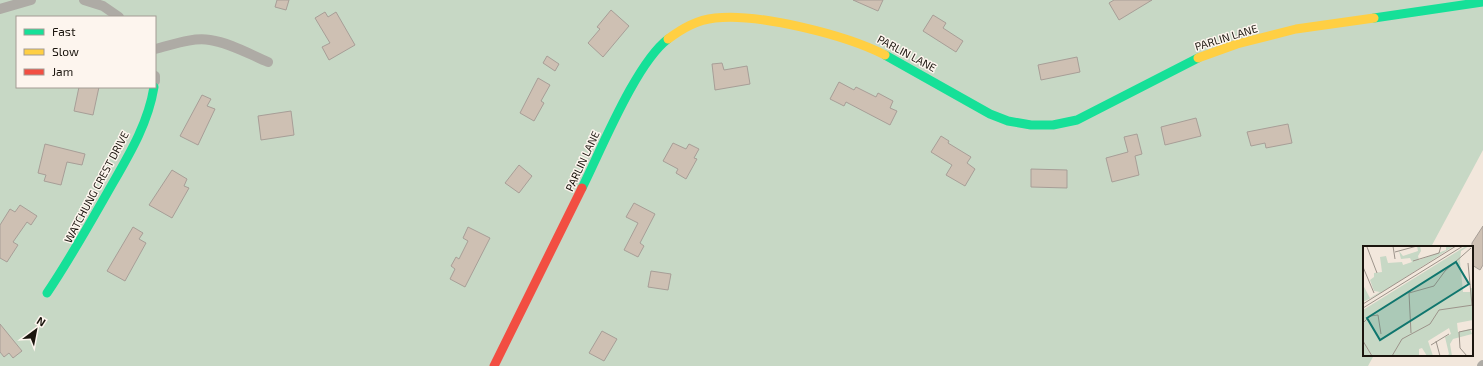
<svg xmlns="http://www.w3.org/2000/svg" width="1483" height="366" font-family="'Exo 2',sans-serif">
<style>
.green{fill:#c7d8c5;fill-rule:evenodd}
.building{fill:#cec0b3;stroke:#a79e97}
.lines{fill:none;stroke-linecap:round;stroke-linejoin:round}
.street{stroke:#aeaba5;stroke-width:10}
.fast{stroke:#16e098;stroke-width:9}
.slow{stroke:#ffcf43;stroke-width:9}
.jam{stroke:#f24e42;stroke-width:9}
.labels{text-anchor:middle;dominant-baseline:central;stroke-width:3;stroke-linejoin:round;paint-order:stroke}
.street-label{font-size:11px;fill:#1b150e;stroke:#fdf5ee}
.inset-road{fill:none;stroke:#9c938a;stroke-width:1}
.view{fill:#0f766e;fill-opacity:0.15;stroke:#0f766e;stroke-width:2}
.inset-edge{fill:none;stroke:#1b150e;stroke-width:2}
</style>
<rect width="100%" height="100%" fill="#f2e7dc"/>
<path class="green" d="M0,0H1483V150L1431,247H1364V355H1374L1368,366H0ZM17,17H155V87H17Z"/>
<path class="building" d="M277,0H289L286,10L275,7Z
M853,0H883L878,11Z
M1114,0H1152L1119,20L1109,3Z
M611,10L629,26L603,57L588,43L600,29L597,27Z
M325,12L328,17L336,12L355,45L329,60L322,47L330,43L315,18Z
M933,15L946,23L943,28L963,41L956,52L923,31Z
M547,56L559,64L555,71L543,63Z
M1077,57L1080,72L1041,80L1038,65Z
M722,63L724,70L747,66L750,84L715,90L712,64Z
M538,78L550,85L541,101L544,103L534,121L520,113Z
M839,82L854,90L856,87L876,97L878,93L893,101L890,108L897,111L890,125L846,102L844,106L830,99Z
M79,87H99L93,115L74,111Z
M202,95L211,99L207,106L215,109L198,145L180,136Z
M291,111L294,135L261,140L258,116Z
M1196,118L1201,136L1165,145L1161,127Z
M1288,124L1292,143L1266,148L1265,143L1251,146L1247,132Z
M1137,134L1142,154L1135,156L1139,175L1112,182L1106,158L1128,152L1124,137Z
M941,136L949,141L948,143L971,157L967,163L975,169L965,186L946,175L952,165L931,152Z
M673,143L686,149L689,144L699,149L694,158L697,159L686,179L676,173L678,169L663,161Z
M45,144L85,154L82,165L67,162L61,185L44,181L46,175L38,173Z
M519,165L532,176L519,193L505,183Z
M1031,169L1067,170V188L1031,187Z
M172,170L187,179L184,186L189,188L172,218L149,205Z
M634,203L655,214L640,243L644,246L638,257L624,250L638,223L626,217Z
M20,205L37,216L31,225L27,222L13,242L18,245L7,262L0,258V225L10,209L15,212Z
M1483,226V265L1480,270L1472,265V243Z
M133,227L143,233L139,239L146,243L125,281L107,271Z
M468,227L490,238L465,287L450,279L455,269L451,266L456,257L459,259L468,241L463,238Z
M651,271L671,274L668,290L648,287Z
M0,324L22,351L13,358L9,353L4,357L0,352Z
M602,331L617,339L604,361L589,353Z"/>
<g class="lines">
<path class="street" d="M84,0L103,6L119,17
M0,9L31,0
M155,49C172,45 192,37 210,40C230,43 249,54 268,62
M155,76V81
M1482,366L1483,365"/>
<path class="fast" d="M1374,18L1483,2
M885,55L990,114L1008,121L1031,125H1053L1077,120L1198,58
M582,188C601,150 636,63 668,39
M47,293C70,259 90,223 110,188C129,155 148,124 154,87"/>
<path class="slow" d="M668,39C683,28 697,20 715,18C759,13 846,35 885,55
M1198,58L1237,44L1296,29L1374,18"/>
<path class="jam" d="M494,366L582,188"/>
</g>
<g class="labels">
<g class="street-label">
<text transform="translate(1226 37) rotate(-17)">PARLIN LANE</text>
<text transform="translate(907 53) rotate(28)">PARLIN LANE</text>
<text transform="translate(582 161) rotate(-65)">PARLIN LANE</text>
<text transform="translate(96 187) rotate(-62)">WATCHUNG CREST DRIVE</text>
</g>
</g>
<g transform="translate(1363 246)">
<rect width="110" height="110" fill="#f2e7dc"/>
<path d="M54,0H57L58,5L55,10L56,14L83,4V0H91L21,45L8,52L0,56V39L7,52L17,46L11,45L7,34L11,31V27L19,26L17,11L23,10L25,17L39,16L40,19L49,16L47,12L38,13L36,5L40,10L55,5ZM103,0H106L98,5L97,15L100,46H107V42H110V74L94,77L95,86L107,83L109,88L90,93L87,98L89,110H84L86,108L82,91L88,88L86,82L65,95L70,110H64L59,102L56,103V110H0V64Z" fill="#c7d8c5"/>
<path class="inset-road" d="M30,0L32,13M4,1L14,27M32,6L54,0M50,15L76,7L78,0M105,17L109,59M0,21L11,47M0,58L93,0M0,62L100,0M0,77L7,70L15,69L18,88M48,87L46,47L71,40L82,25L108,2M0,95L9,110M73,95L77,110M68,99L86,88M29,110L39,93L67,78L76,64L110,59M104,110L97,102L96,86L110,83"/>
<path class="view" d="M93,16L106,38L17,94L4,72Z"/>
<rect width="110" height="110" class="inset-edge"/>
</g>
<rect x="16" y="16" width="140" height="72" fill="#fdf5ee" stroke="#a39b94"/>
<rect x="24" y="29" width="20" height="6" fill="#16e098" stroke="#a39b94"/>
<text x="52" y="36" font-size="12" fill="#1b150e">Fast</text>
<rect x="24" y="49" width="20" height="6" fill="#ffcf43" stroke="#a39b94"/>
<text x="52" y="56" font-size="12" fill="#1b150e">Slow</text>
<rect x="24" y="69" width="20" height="6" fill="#f24e42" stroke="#a39b94"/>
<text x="52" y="76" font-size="12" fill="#1b150e">Jam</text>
<g transform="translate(36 330) rotate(32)" stroke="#fdf5ee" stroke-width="3" paint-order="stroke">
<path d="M0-3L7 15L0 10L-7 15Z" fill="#1b150e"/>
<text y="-6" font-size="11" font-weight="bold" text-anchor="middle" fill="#1b150e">N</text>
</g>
</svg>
